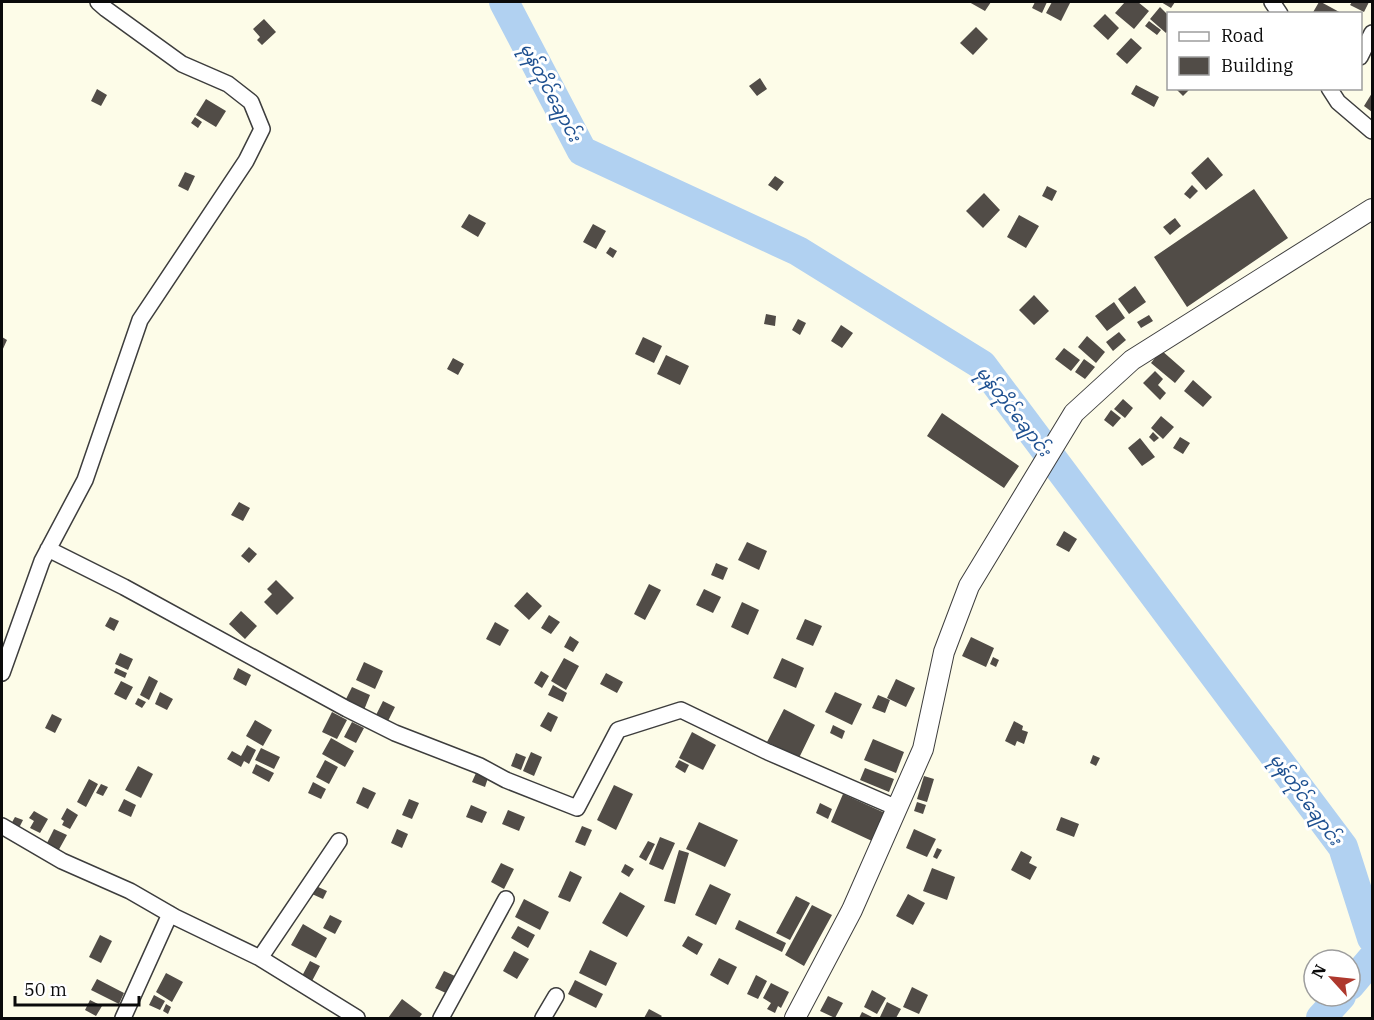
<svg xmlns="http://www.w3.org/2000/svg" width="1374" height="1020" font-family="'IBM Plex Serif','Noto Sans Myanmar',serif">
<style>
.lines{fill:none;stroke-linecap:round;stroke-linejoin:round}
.river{stroke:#b1d1f1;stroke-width:30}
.building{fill:#514c47}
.minor-casing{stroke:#3d3d3d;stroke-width:18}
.tertiary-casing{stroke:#3d3d3d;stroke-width:22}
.minor{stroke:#fff;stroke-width:15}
.tertiary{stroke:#fff;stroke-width:20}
.labels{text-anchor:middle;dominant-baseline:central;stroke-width:6;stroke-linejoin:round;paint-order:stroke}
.water-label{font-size:18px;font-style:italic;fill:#1e5090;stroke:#fff}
</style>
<rect width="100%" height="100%" fill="#fdfce8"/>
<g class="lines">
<path class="river" d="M504,2L582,151L798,251L982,365L1343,847L1372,938
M1350,985L1372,959
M1321,1018L1341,996"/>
</g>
<path class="building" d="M969,2H991L985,11Z
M1035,2H1047L1042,13L1032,8Z
M1052,2L1070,3L1061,21L1046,13Z
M1125,2H1138L1149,11L1134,29L1115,13Z
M1161,2H1175L1171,8Z
M1319,2H1321L1343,14H1312Z
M1352,2H1369L1364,12L1350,5Z
M1160,7L1168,15V30L1166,33L1150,19Z
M1105,14L1119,28L1108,40L1093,26Z
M264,19L276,32L262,45L257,40L260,37L253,29Z
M1149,21L1161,30L1157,35L1145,26Z
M976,27L988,39L973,55L960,43Z
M1131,38L1142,48L1127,64L1116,54Z
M760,78L767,89L757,96L749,86Z
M1136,85L1159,97L1154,107L1131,94Z
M1175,88H1191L1183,96Z
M97,89L107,95L101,106L91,101Z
M1372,93V112L1364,106Z
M206,99L226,111L216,127L196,115Z
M195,117L202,122L198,128L191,123Z
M1208,157L1223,175L1206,190L1191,173Z
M185,172L195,176L188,191L178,186Z
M775,176L784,182L777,191L768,185Z
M1192,185L1198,191L1190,199L1184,194Z
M1047,186L1057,191L1052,201L1042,196Z
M1254,189L1288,238L1187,307L1154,257Z
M984,193L1000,210L983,228L966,211Z
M469,214L486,223L478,237L461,227Z
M1019,215L1039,226L1026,248L1007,237Z
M1175,218L1181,226L1170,235L1163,227Z
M593,224L606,231L596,249L583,242Z
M610,247L617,251L613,258L606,253Z
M1135,286L1146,302L1129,314L1118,299Z
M1034,295L1049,311L1034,325L1019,310Z
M1114,302L1125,318L1107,331L1095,316Z
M766,314L776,316L775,326L764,324Z
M1149,315L1153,321L1141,328L1137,322Z
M798,319L806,323L800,335L792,330Z
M841,325L853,333L842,348L831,341Z
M1119,332L1126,340L1113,351L1106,342Z
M1087,336L1105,352L1096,363L1078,347Z
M2,337L7,340L2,351Z
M643,337L662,346L654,363L635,354Z
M1064,348L1080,360L1071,371L1055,359Z
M1161,350L1185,371L1175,383L1151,363Z
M666,355L689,366L680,385L657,374Z
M453,358L464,364L458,375L447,369Z
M1084,359L1095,367L1085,379L1075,372Z
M1155,371L1163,379L1158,385L1166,393L1160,400L1143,383Z
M1193,380L1212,397L1203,407L1184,391Z
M1123,399L1133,408L1125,418L1114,409Z
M1111,410L1121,418L1113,427L1104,420Z
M942,413L1019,466L1004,488L927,436Z
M1161,416L1174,427L1163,439L1151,428Z
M1153,432L1159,438L1154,442L1149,437Z
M1180,437L1190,443L1183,454L1173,448Z
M1140,438L1155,457L1142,466L1128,448Z
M239,502L250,508L243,521L231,515Z
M1064,531L1077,539L1069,552L1056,545Z
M747,542L767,551L759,570L738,560Z
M249,547L257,554L249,563L241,556Z
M716,563L728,568L723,580L711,575Z
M276,580L294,598L277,615L264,602L272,594L267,589Z
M649,584L661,590L645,620L634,614Z
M704,589L721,597L713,613L696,605Z
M527,592L542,606L529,620L514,606Z
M742,602L759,610L748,635L731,627Z
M241,611L257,626L245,639L229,624Z
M549,615L560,622L551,634L541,628Z
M110,617L119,621L114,631L105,626Z
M805,619L822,626L813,646L796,639Z
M495,622L509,630L500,646L486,639Z
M570,636L579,642L573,652L564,647Z
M971,637L994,648L986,667L962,656Z
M120,653L133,659L128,670L115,664Z
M993,657L999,660L996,667L990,664Z
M564,658L579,666L566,690L551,681Z
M782,658L804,668L796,688L773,678Z
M364,662L383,671L375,689L356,680Z
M116,668L127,673L125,678L114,673Z
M238,668L251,675L246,686L233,679Z
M541,671L549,676L542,688L534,683Z
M606,673L623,682L617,693L600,684Z
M149,676L158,681L149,700L140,695Z
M896,679L915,688L906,707L887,698Z
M121,681L133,687L126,700L114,694Z
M553,685L567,693L563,702L548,695Z
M352,687L370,695L364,710L345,701Z
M160,692L173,699L167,710L155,704Z
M835,692L862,704L852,725L825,712Z
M878,695L890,700L885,713L872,708Z
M138,698L146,702L142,708L135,704Z
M383,701L395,707L388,721L376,715Z
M784,709L815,725L799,758L767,742Z
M332,712L347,720L337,739L322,732Z
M548,712L558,717L551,732L540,726Z
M52,714L62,719L55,733L45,728Z
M255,720L272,730L263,746L246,736Z
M1014,721L1023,726L1022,730L1028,732L1024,744L1017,741L1015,746L1005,741Z
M352,722L364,728L356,743L344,737Z
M833,725L845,731L842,739L830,733Z
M692,732L716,745L703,770L679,758Z
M331,738L354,751L345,767L322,754Z
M873,739L904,752L896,773L864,760Z
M247,745L256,750L249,764L244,761L241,767L227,759L232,751L241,756Z
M261,748L280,757L274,769L255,760Z
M531,752L542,757L534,776L523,771Z
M516,753L526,757L521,770L511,766Z
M1093,755L1100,758L1096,766L1090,763Z
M325,760L338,767L329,784L316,777Z
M679,760L689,765L685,773L675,767Z
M256,764L274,773L269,782L252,773Z
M138,766L153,774L141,798L125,790Z
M865,768L894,779L889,792L860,780Z
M476,773L488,778L485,787L472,782Z
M924,776L934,779L927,802L917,799Z
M89,779L98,784L86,807L77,802Z
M313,782L326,789L321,799L308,793Z
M101,784L108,787L103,796L96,793Z
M614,785L633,794L616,830L597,820Z
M363,787L376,793L368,809L356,803Z
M843,794L885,813L872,841L831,822Z
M124,799L136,805L131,817L118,811Z
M409,799L419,803L412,819L402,815Z
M917,802L926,805L923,814L914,811Z
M820,803L832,809L828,819L816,813Z
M471,805L487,812L482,823L466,817Z
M67,808L78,815L70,829L62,825L64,821L61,819Z
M508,810L525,817L519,831L502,824Z
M34,811L48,819L40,833L30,828L34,821L29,818Z
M15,817L23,820L19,828L11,824Z
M1061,817L1079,824L1074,837L1056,830Z
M699,822L738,840L725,867L686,849Z
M582,826L592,830L585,846L575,842Z
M54,829L67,835L57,853L45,847Z
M397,829L408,834L402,848L391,843Z
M914,829L936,839L927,857L906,848Z
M660,837L675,843L663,870L649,864Z
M648,841L655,844L646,861L639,857Z
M937,848L942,850L937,859L933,857Z
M679,850L689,853L675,904L664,901Z
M1021,851L1032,857L1029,863L1037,867L1030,880L1011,870Z
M501,863L514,869L504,889L491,882Z
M625,864L634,869L629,877L621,872Z
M932,868L955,877L947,900L923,891Z
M570,871L582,877L570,902L558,897Z
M710,884L731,894L716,925L695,915Z
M316,886L327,891L323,899L312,894Z
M620,892L645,906L627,937L602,923Z
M908,894L925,903L913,925L896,916Z
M796,896L810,903L790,940L776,933Z
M524,899L549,912L540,930L515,917Z
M812,905L832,915L804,966L785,955Z
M330,915L342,921L335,934L323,928Z
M739,920L786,943L782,952L735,929Z
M303,924L327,938L316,958L291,945Z
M518,926L535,935L528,948L511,938Z
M100,935L112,941L101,963L89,957Z
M688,936L703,944L697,955L682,946Z
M590,950L617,963L606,986L579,973Z
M514,951L529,959L517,979L503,971Z
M719,958L737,967L728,985L710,975Z
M310,961L320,966L312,981L302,976Z
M444,971L457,977L448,994L435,988Z
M166,973L183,982L172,1002L156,992Z
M756,975L767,981L758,999L747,994Z
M97,979L124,993L119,1004L91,990Z
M575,980L603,994L596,1008L568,994Z
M771,983L789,992L781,1008L778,1006L775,1013L767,1009L771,1003L763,998Z
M912,987L928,995L919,1014L903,1007Z
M872,990L886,998L877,1014L864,1007Z
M154,995L165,1001L160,1010L149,1005Z
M828,996L843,1003L835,1018L820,1011Z
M402,999L422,1014L419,1018H388Z
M90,1000L102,1006L96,1016L85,1010Z
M887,1002L901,1009L896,1018L880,1017Z
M166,1004L171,1007L168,1014L163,1011Z
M649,1009L662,1016L660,1018H644Z
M862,1012L872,1017L871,1018H859Z"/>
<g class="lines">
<g class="minor-casing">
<path id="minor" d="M1272,2L1280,14
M1360,57L1372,33
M1329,88L1338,102L1372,131
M48,549L124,587L347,709L395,733L480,766L506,780L577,808L618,730L681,710L768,752L897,808
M2,673L42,561L85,480L140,320L246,161L262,129L251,102L228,84L182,64L106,9L98,2
M2,826L62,861L130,891L175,917L260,958L357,1018
M260,958L339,841
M123,1018L170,914
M441,1018L506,899
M543,1018L556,996"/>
</g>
<g class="tertiary-casing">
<path id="tertiary" d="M795,1018L852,910L923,749L944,652L969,586L1074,413L1132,360L1372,209"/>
</g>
<use href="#minor" class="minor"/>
<use href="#tertiary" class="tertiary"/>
</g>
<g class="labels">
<g class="water-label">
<text transform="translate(551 92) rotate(62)">မုန်တိုင်ချောင်း</text>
<text transform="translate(1014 411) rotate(52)">မုန်တိုင်ချောင်း</text>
<text transform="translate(1306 799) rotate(54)">မုန်တိုင်ချောင်း</text>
</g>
</g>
<rect width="1374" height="1020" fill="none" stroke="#0a0a0a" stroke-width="6"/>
<rect x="1167" y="12" width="195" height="78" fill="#ffffff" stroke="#9d9d9d" stroke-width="1.5"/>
<rect x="1179" y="32" width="30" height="9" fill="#ffffff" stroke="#9d9d9d" stroke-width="1.5"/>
<text x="1221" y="42" font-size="18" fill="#0a0a0a">Road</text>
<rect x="1179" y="57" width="30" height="18" fill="#514c47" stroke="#9d9d9d" stroke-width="1.5"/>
<text x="1221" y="72" font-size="18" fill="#0a0a0a">Building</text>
<g transform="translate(1332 978) rotate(297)"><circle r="28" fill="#ffffff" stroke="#9d9d9d" stroke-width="1.5"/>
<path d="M0-4.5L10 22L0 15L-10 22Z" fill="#ae382d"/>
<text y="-9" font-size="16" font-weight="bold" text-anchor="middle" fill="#0a0a0a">N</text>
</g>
<path d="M15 996v9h124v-9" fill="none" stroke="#0a0a0a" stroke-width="3"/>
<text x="24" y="996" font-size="18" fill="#0a0a0a" stroke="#ffffff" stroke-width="4.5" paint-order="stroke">50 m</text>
</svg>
